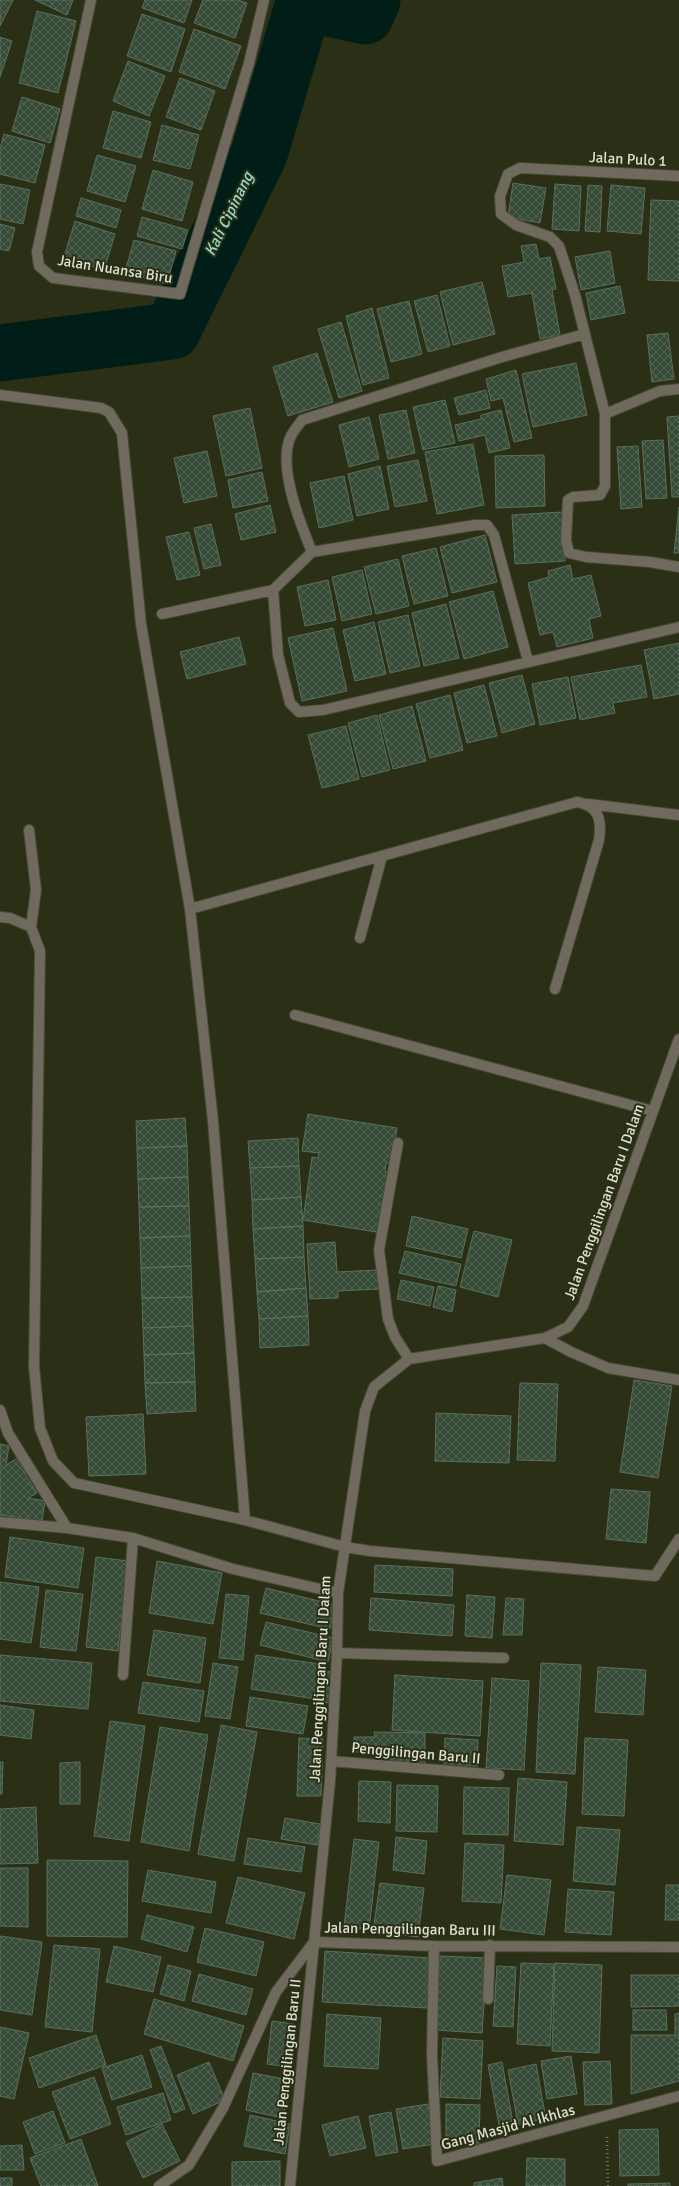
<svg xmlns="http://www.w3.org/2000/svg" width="679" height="2186" font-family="Signika,sans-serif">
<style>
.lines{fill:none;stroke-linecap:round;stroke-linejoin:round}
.river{stroke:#011d17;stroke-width:57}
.building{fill:url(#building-cross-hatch);stroke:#5a705c}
.minor-casing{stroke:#474b34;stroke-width:12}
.path{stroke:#767a66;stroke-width:2.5;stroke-dasharray:1 3;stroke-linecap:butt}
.minor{stroke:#6f6a5d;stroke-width:10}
.labels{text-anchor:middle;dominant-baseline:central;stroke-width:4;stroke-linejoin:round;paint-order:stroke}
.street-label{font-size:15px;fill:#dde0d1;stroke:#2a2f16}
.water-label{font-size:16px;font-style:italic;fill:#94dcca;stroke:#2a2f16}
</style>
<defs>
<pattern id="building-cross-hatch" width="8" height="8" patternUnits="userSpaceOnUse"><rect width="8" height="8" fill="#364c38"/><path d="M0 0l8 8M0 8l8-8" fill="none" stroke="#536654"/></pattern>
</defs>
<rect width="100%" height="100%" fill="#2a2f16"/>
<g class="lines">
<path class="river" d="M0,353L172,331L259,154L304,3L365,16L372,0"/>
</g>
<path class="building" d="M0,0H13L0,26Z
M35,0H73L67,15Z
M145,0H192L184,23L142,8Z
M203,0H238L247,3L235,38L194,23Z
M37,11L76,21L58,93L19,83Z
M142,14L185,29L171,72L127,56Z
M194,29L241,46L225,89L179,72Z
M0,37L12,41L0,77Z
M128,61L165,76L149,116L113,101Z
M180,78L215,91L201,130L166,117Z
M22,97L60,109L50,143L12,131Z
M113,111L151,122L141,158L103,148Z
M162,125L199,135L190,169L153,160Z
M4,134L45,145L35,183L0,174V149Z
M97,155L136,166L125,202L87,191Z
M153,170L193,182L182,221L142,209Z
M513,183L546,188L540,223L508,217Z
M0,184L30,190L23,224L0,219Z
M555,184L581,186L579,231L552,229Z
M588,185L602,186L600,232L585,231Z
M611,185L645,188L641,234L607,231Z
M81,198L121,210L116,228L76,216Z
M651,200L679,201V281L648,280Z
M142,217L188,230L182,249L137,236Z
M75,221L115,234L104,270L64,257Z
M0,224L15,228L9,251L0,249Z
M134,240L176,251L167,284L125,272Z
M536,244L539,259L550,257L556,289L552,290L560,335L540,339L532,293L508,297L502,266L524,262L521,246Z
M610,251L615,283L581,290L575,257Z
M482,282L495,334L453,345L440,292Z
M620,286L625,313L591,320L586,293Z
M437,295L450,346L428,352L414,301Z
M409,301L422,354L391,362L377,309Z
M372,308L389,378L363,385L346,316Z
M341,322L362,391L339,398L318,329Z
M668,333L674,379L652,382L647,335Z
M317,353L333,402L288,416L273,367Z
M576,363L587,415L533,427L522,374Z
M516,370L532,438L514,442L503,398L491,401L486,379Z
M486,390L490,408L459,415L454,398Z
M445,400L455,443L423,450L413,407Z
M250,408L262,468L226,476L213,416Z
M406,410L415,453L388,459L379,415Z
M501,410L510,448L489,453L485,435L459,441L455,425L481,419V415Z
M679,416V497H672L667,417Z
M369,417L379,459L349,467L339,425Z
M663,440L667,498L646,499L642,441Z
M473,444L484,505L437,514L425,452Z
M638,446L642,507L621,509L617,447Z
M207,451L217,496L184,503L174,458Z
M544,455L545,506L496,508L495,456Z
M418,460L427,501L395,507L387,466Z
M380,466L389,509L357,516L348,474Z
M262,472L268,501L233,508L228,480Z
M344,476L353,520L319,528L310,483Z
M270,505L276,532L241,540L235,514Z
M679,507V553H674Z
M562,512L565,561L515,564L512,515Z
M211,524L221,565L204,569L194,528Z
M189,532L200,575L177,580L166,537Z
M485,535L497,582L452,593L440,547Z
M436,548L448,596L414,604L402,556Z
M398,559L409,606L376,614L364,567Z
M570,565L573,579L591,575L601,616L589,619L593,638L557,647L553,632L540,635L528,583L549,577L548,571Z
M362,570L372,614L342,621L332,577Z
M328,580L336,620L305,626L297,587Z
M493,591L508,647L464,659L449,602Z
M446,604L459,658L424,666L412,613Z
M408,615L420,666L390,673L378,622Z
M374,622L386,674L355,681L343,630Z
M333,628L347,691L302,701L288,638Z
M239,637L246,664L187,679L180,652Z
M679,643V694L654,699L644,650Z
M641,665L647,697L613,703L615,713L580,720L571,677Z
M522,675L535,724L502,733L489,683Z
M568,677L576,718L540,725L532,684Z
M484,685L497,736L467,743L454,693Z
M450,695L463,750L430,758L416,704Z
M412,706L426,761L393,769L379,715Z
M377,715L390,770L362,777L348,723Z
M346,726L359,779L322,788L308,735Z
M308,1114L397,1128L391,1164L386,1163L385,1172H391L382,1233L303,1220L312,1157L318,1158L319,1153L302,1151Z
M185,1118L187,1146L137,1148L136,1121Z
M298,1138L299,1166L250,1168L248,1141Z
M187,1146L188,1177L138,1179L137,1148Z
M299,1166L301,1197L252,1200L250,1168Z
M188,1177L189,1206L139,1207L138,1179Z
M301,1197L303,1226L253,1229L252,1200Z
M189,1206L190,1236L140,1238L139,1207Z
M412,1216L468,1229L461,1258L406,1246Z
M303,1226L304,1257L255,1259L253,1229Z
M474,1231L512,1240L498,1297L460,1287Z
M190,1236L191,1266L141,1268L140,1238Z
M335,1242L337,1272L378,1270L379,1289L338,1291V1298L310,1299L307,1244Z
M405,1251L461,1264L456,1286L399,1273Z
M304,1257L306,1288L257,1292L255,1259Z
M191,1266L192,1297L142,1298L141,1268Z
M401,1280L434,1287L430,1306L397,1299Z
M438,1286L456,1290L452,1312L433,1307Z
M306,1288L308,1316L259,1319L257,1292Z
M192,1297L193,1326L143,1328L142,1298Z
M308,1316L309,1345L260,1348L259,1319Z
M193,1326L194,1353L144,1355L143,1328Z
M194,1353L195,1382L145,1383L144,1355Z
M634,1380L672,1386L658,1478L620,1472Z
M195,1382L196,1411L147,1414L145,1383Z
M520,1383L558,1384L555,1461L517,1460Z
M436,1413L511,1416L509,1463L435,1461Z
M143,1414L146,1474L89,1476L86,1417Z
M0,1444L9,1446L6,1465L21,1456L30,1471L25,1474L37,1493L28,1498L45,1501L42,1521L0,1515Z
M611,1489L650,1492L646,1543L606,1539Z
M10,1537L84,1548L78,1588L5,1577Z
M96,1557L128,1561L118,1651L86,1647Z
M157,1561L222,1573L213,1624L149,1613Z
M375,1565L453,1569L452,1596L374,1592Z
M0,1582L39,1587L31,1643L0,1639Z
M266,1588L335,1605L330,1629L260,1613Z
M46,1590L83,1594L76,1651L40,1647Z
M226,1594L249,1596L243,1660L219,1658Z
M467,1595L495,1597L492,1638L465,1636Z
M371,1598L454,1605L452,1636L369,1630Z
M506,1598L524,1599L522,1635H503Z
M266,1622L333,1638L328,1662L260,1645Z
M154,1630L206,1638L200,1683L147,1675Z
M0,1655L92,1663L88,1709L0,1701Z
M256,1655L320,1664L315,1699L251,1689Z
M213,1663L238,1667L230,1719L205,1716Z
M541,1663L581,1665L575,1774L536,1772Z
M598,1667L646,1670L643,1715L595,1712Z
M320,1671L335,1672L333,1703L318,1702Z
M395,1675L483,1681L480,1736L392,1730Z
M492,1678L529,1681L524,1770L486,1768Z
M143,1682L204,1691L199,1722L138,1713Z
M250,1697L308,1706L303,1734L246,1726Z
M0,1705L34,1710L31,1739L0,1735Z
M110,1721L145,1726L129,1841L94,1836Z
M221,1725L257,1732L234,1861L198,1854Z
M160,1727L208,1735L189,1851L141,1842Z
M374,1732L425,1733V1765L375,1764V1752H353L354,1737H375Z
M299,1738L323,1739L321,1796H297Z
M445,1738L478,1740L477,1769L444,1767Z
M585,1738L628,1740L624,1816L582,1814Z
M0,1762H3L2,1794H0Z
M80,1762V1804H60V1763Z
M518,1778L567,1782L563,1845L514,1841Z
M359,1781L391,1782L390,1823L358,1821Z
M397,1785L438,1786L437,1832L396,1831Z
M464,1787L509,1788L508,1835L463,1834Z
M36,1807L38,1863L0,1864V1809Z
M285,1818L320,1824L317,1845L281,1839Z
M577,1827L620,1830L615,1885L573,1881Z
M396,1837L427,1841L424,1874L393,1870Z
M248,1838L305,1847L301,1872L244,1864Z
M354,1839L379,1842L369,1930L344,1927Z
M465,1843L504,1845L501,1903L462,1901Z
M47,1860L128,1861L127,1937L47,1936Z
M0,1868H28V1927L0,1926Z
M148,1870L216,1882L211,1913L142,1901Z
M507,1875L551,1880L544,1935L500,1929Z
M238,1877L305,1893L294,1939L226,1923Z
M380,1883L424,1888L418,1937L373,1931Z
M666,1885H679V1920H665Z
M568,1889L614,1892L611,1935L565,1932Z
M147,1915L194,1927L187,1952L141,1939Z
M205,1928L264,1942L256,1976L197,1962Z
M0,1936L42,1942L32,2015L0,2010Z
M54,1945L100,1949L92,2032L45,2027Z
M114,1946L161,1957L153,1992L106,1982Z
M325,1951L430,1958L427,2008L322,2002Z
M440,1956L487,1958L482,2033L435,2030Z
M521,1963L554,1964L550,2046L517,2044Z
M555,1963L602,1965L599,2053L552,2051Z
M168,1965L191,1971L184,2001L160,1994Z
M497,1966L516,1967L513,2027L493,2026Z
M199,1974L253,1989L246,2015L192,2001Z
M631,1975H679V2006L631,2007Z
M154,1999L244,2026L233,2061L144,2034Z
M633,2010H666L667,2030H633Z
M679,2013V2081L631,2094V2035H675V2014Z
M327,2014L381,2018L378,2069L324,2066Z
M272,2021L294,2024L288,2067L267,2064Z
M0,2027L29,2033L14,2099L0,2096Z
M96,2035L106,2065L39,2088L29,2058Z
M443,2038L483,2041L480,2099L440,2097Z
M161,2046L185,2109L174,2113L150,2050Z
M142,2055L152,2087L112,2100L102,2068Z
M571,2056L577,2094L547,2099L541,2061Z
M610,2061L612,2104L585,2105L583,2062Z
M209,2062L225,2100L193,2114L177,2075Z
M502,2062L514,2128L500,2131L488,2065Z
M536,2064L546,2119L518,2124L508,2070Z
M253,2073L290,2080L283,2118L246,2110Z
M94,2077L111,2124L70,2139L52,2092Z
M163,2093L171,2120L126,2135L117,2107Z
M428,2104L434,2144L403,2149L396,2109Z
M446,2104L480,2105L479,2143L446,2142Z
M53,2111L65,2143L35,2154L23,2122Z
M391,2112L398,2152L376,2156L369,2116Z
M250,2115L290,2124L285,2154L244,2146Z
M358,2116L366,2148L330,2156L322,2125Z
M162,2124L180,2161L143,2178L126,2142Z
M658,2129L659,2175L620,2176L619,2130Z
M81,2139L98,2186H41L30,2158Z
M22,2145L24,2170H0V2146Z
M527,2158L565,2159V2186H526Z
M280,2161V2186H232V2162Z
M0,2178H12V2186H0Z
M502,2178L503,2186H474V2183Z
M670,2183V2186H628V2184Z"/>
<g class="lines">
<g class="minor-casing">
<path id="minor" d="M91,0L37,252L39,266L53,278L180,294L249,63L264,0
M679,176L520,168L508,174L500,196L501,214L516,225L550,237L559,246L575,295L605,414V486L600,495L573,497L568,500L566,540L569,553L586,557L650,562L679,567
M0,395L101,408L109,412L122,433L141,624L190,909L213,1121L245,1520
M605,414L660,391L679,389
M312,552C300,523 278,468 290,438C293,431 298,426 302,420L502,357L585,334
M273,590L278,655L290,703L299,712L323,710L679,627
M162,614L273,590L312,552L475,525H487L494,535L528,661
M588,804L679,815
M29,830L36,890L31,927
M190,909L577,802C599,806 602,820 599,840L555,989
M0,917L10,918L31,927L40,951L34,1367L40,1428L53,1461L74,1483L245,1520L345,1547L370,1551L655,1576L679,1539
M360,938L382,856
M295,1015L653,1111
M398,1143L379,1250L388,1319L395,1337L409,1359
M545,1338L571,1352L608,1368L679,1380
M0,1410L8,1433L67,1528
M0,1522L67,1528L133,1538L233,1569L338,1593
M337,1653L504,1658
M123,1675L133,1538
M331,1761L499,1775
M314,1942L434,1946L679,1947
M434,1946L432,2054L437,2161L679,2096
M488,1999L490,1945
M159,2186L189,2165L223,2108L276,1992L314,1942
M290,2186L330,1781L337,1653L338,1593L365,1411L374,1387L409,1359L545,1338L568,1327L583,1306L679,1039"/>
</g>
<path class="path" d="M607,2137L608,2186"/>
<use href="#minor" class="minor"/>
</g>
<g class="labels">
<g class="street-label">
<text transform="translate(628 159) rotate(3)">Jalan Pulo 1</text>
<text transform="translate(115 269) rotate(9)">Jalan Nuansa Biru</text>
<text transform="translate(604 1202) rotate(-70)">Jalan Penggilingan Baru I Dalam</text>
<text transform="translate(320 1679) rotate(-87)">Jalan Penggilingan Baru I Dalam</text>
<text transform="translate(416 1753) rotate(5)">Penggilingan Baru II</text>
<text transform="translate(410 1929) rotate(1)">Jalan Penggilingan Baru III</text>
<text transform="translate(287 2062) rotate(-84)">Jalan Penggilingan Baru II</text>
<text transform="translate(508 2127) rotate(-15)">Gang Masjid Al Ikhlas</text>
</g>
<g class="water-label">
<text transform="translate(229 214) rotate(-64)">Kali Cipinang</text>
</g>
</g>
</svg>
